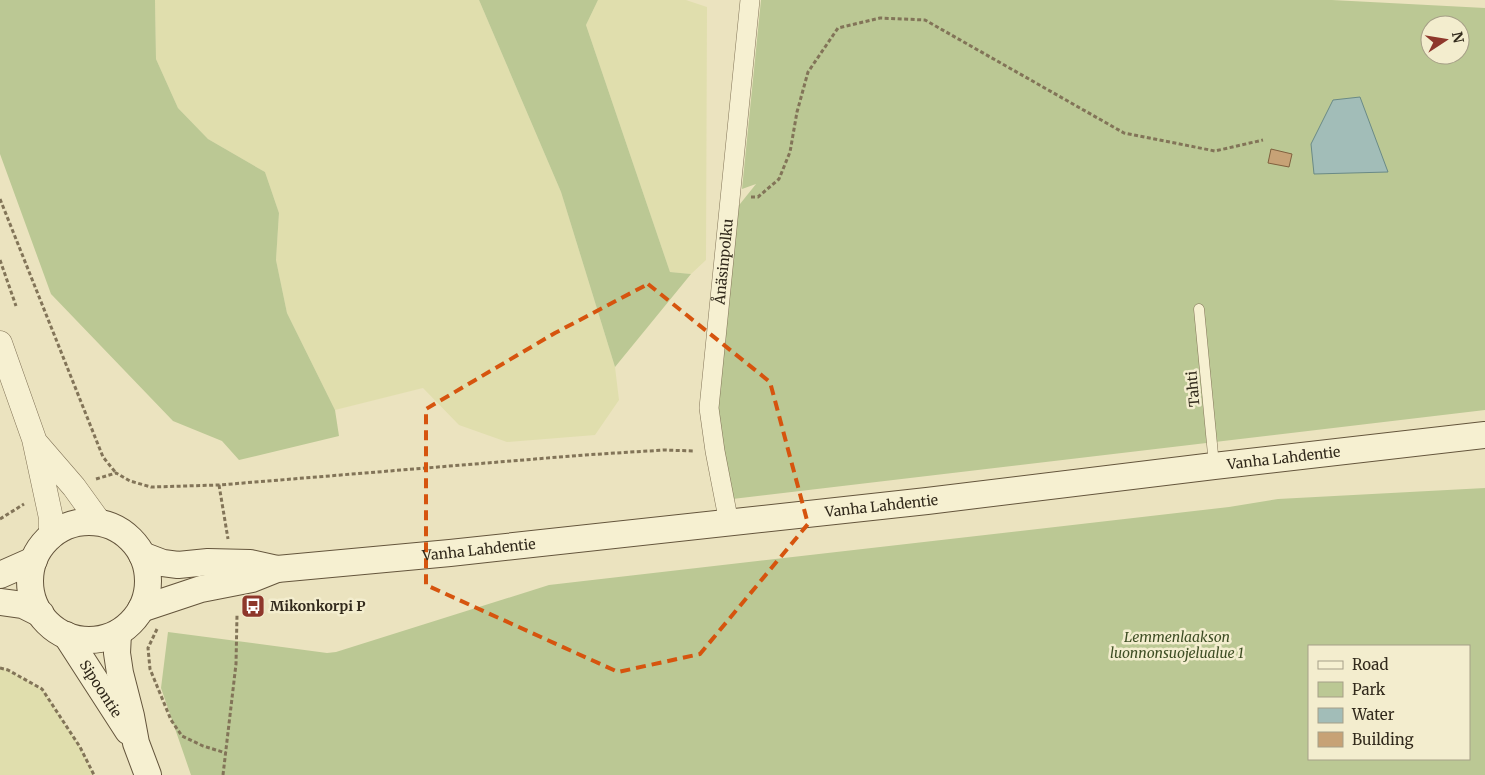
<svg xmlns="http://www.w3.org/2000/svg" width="1485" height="775" font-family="Merriweather,serif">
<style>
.farmland{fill:#e0dead}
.green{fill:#bbc894;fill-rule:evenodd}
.water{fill:#a2bdb8;stroke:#6a8a86}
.building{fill:#c7a276;stroke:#80613f}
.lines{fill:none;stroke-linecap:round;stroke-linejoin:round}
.service-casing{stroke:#827458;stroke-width:11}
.minor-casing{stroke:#827458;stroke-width:20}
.tertiary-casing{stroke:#827458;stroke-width:25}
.secondary-casing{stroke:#64553c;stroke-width:28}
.path{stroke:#827458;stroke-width:3;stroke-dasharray:4 2.5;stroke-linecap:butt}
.service{stroke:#f6f0d1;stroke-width:10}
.minor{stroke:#f6f0d1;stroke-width:19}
.tertiary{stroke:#f6f0d1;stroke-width:24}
.secondary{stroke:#f6f0d1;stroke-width:26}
.marked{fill:none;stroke:#d6540e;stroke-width:4;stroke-dasharray:10 6;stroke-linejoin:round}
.labels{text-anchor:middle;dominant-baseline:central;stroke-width:5;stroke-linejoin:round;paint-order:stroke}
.street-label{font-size:14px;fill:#322a1c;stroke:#f3edce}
.poi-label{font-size:14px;font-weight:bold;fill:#322a1c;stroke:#f3edce;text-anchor:start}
.park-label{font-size:14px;font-style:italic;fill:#3e4e24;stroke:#f3edce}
</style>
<rect width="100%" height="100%" fill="#ebe3bf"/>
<path class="farmland" d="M155,0H479L561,192L615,367L619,400L595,435L507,442L459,425L423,388L335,410L287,313L276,260L279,213L265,172L208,139L178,108L156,59Z
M598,0H686L707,7L706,260L691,274L670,272L586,25Z
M0,668L8,670L42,689L80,747L94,775H0Z"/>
<path class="green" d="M0,0H155L156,59L178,108L208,139L265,172L279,213L276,260L287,313L335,410L339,436L239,460L222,441L173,421L51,294L0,154Z
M479,0H598L586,25L670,272L691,274L615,367L561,192Z
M761,0H1332L1485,8V410L724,500L715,451L728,219L756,184L742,189ZM1430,25H1460V55H1430Z
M1485,488V775H191L161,688L168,632L327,653L336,652L549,585L1229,507L1278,499ZM1309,646H1469V759H1309Z"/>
<path class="water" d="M1360,97L1388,172L1314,174L1311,144L1333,100Z"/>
<path class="building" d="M1271,149L1292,154L1289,167L1268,163Z"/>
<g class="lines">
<g class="service-casing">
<path id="service" d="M1199,309L1214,465"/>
</g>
<g class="minor-casing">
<g id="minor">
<path id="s1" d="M729,523L715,451L709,408L750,0"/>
</g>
</g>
<g class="tertiary-casing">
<path id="tertiary" d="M0,343L34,439L51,518V537
M36,443L74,487L100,523"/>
</g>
<g class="secondary-casing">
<g id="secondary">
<circle cx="89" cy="581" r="59"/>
<path d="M142,555L163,563L178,565L208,562L250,563L277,569"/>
<path d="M0,575L34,560"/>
<path d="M0,602L23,605L41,614"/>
<path id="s2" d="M141,609L201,589L252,579L277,569L450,553L927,501L1214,466L1485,435"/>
<path d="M118,633L117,653L120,673L131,716L136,743L148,775"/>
<path id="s3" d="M66,635L128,731"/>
</g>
</g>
<path class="path" d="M751,197H758L779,179L790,152L797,112L808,72L838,28L880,18L925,20L1124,133L1215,151L1263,140
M0,199L103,457L116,473
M0,260L16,306
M96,479L116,473L130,481L151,487L219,485L584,455L664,450L694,451
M219,485L228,539
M0,519L24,504
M157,629L148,648L150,669L171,720L182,736L203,746L226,753
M0,668L8,670L42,689L80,747L94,775
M223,775L236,664L237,615"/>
<use href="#service" class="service"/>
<use href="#minor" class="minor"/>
<use href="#tertiary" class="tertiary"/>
<use href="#secondary" class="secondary"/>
</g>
<path class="marked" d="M648,284L770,382L808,524L700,654L618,672L426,585V409L555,333Z"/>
<defs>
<g id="bus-square" transform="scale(1.25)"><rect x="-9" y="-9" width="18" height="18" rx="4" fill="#8e372b" stroke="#f3edce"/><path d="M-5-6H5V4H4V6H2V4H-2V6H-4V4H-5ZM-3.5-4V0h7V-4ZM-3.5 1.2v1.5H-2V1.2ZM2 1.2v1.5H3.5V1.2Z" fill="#fff"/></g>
</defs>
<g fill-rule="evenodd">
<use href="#bus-square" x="253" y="606"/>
</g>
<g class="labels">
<g class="street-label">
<text stroke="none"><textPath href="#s1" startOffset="264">Ånäsinpolku</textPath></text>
<text transform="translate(1193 389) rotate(-95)">Tahti</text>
<text stroke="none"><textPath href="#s2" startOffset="1155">Vanha Lahdentie</textPath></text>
<text stroke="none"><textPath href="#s2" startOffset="750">Vanha Lahdentie</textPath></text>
<text stroke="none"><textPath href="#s2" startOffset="345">Vanha Lahdentie</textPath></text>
<text stroke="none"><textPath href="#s3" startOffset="64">Sipoontie</textPath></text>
</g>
<g class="poi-label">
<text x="270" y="606">Mikonkorpi P</text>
</g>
<g class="park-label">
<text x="1177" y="637">Lemmenlaakson<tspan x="1177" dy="16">luonnonsuojelualue 1</tspan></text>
</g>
</g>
<rect x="1308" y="645" width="162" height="115" fill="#f3edce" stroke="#a69f87"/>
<rect x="1318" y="661" width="25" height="8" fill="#f6f0d1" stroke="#a69f87"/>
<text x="1352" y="670" font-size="15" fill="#322a1c">Road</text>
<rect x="1318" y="682" width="25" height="15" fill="#bbc894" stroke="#a69f87"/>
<text x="1352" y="695" font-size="15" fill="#322a1c">Park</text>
<rect x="1318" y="708" width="25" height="15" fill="#a2bdb8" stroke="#a69f87"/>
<text x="1352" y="720" font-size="15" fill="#322a1c">Water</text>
<rect x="1318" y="732" width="25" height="15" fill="#c7a276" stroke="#a69f87"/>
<text x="1352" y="745" font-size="15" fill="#322a1c">Building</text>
<g transform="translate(1445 40) rotate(78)"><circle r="24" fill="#f3edce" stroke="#a69f87"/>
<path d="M0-4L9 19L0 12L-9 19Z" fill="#8e372b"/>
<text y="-8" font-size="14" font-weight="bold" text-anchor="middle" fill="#322a1c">N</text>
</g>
</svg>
